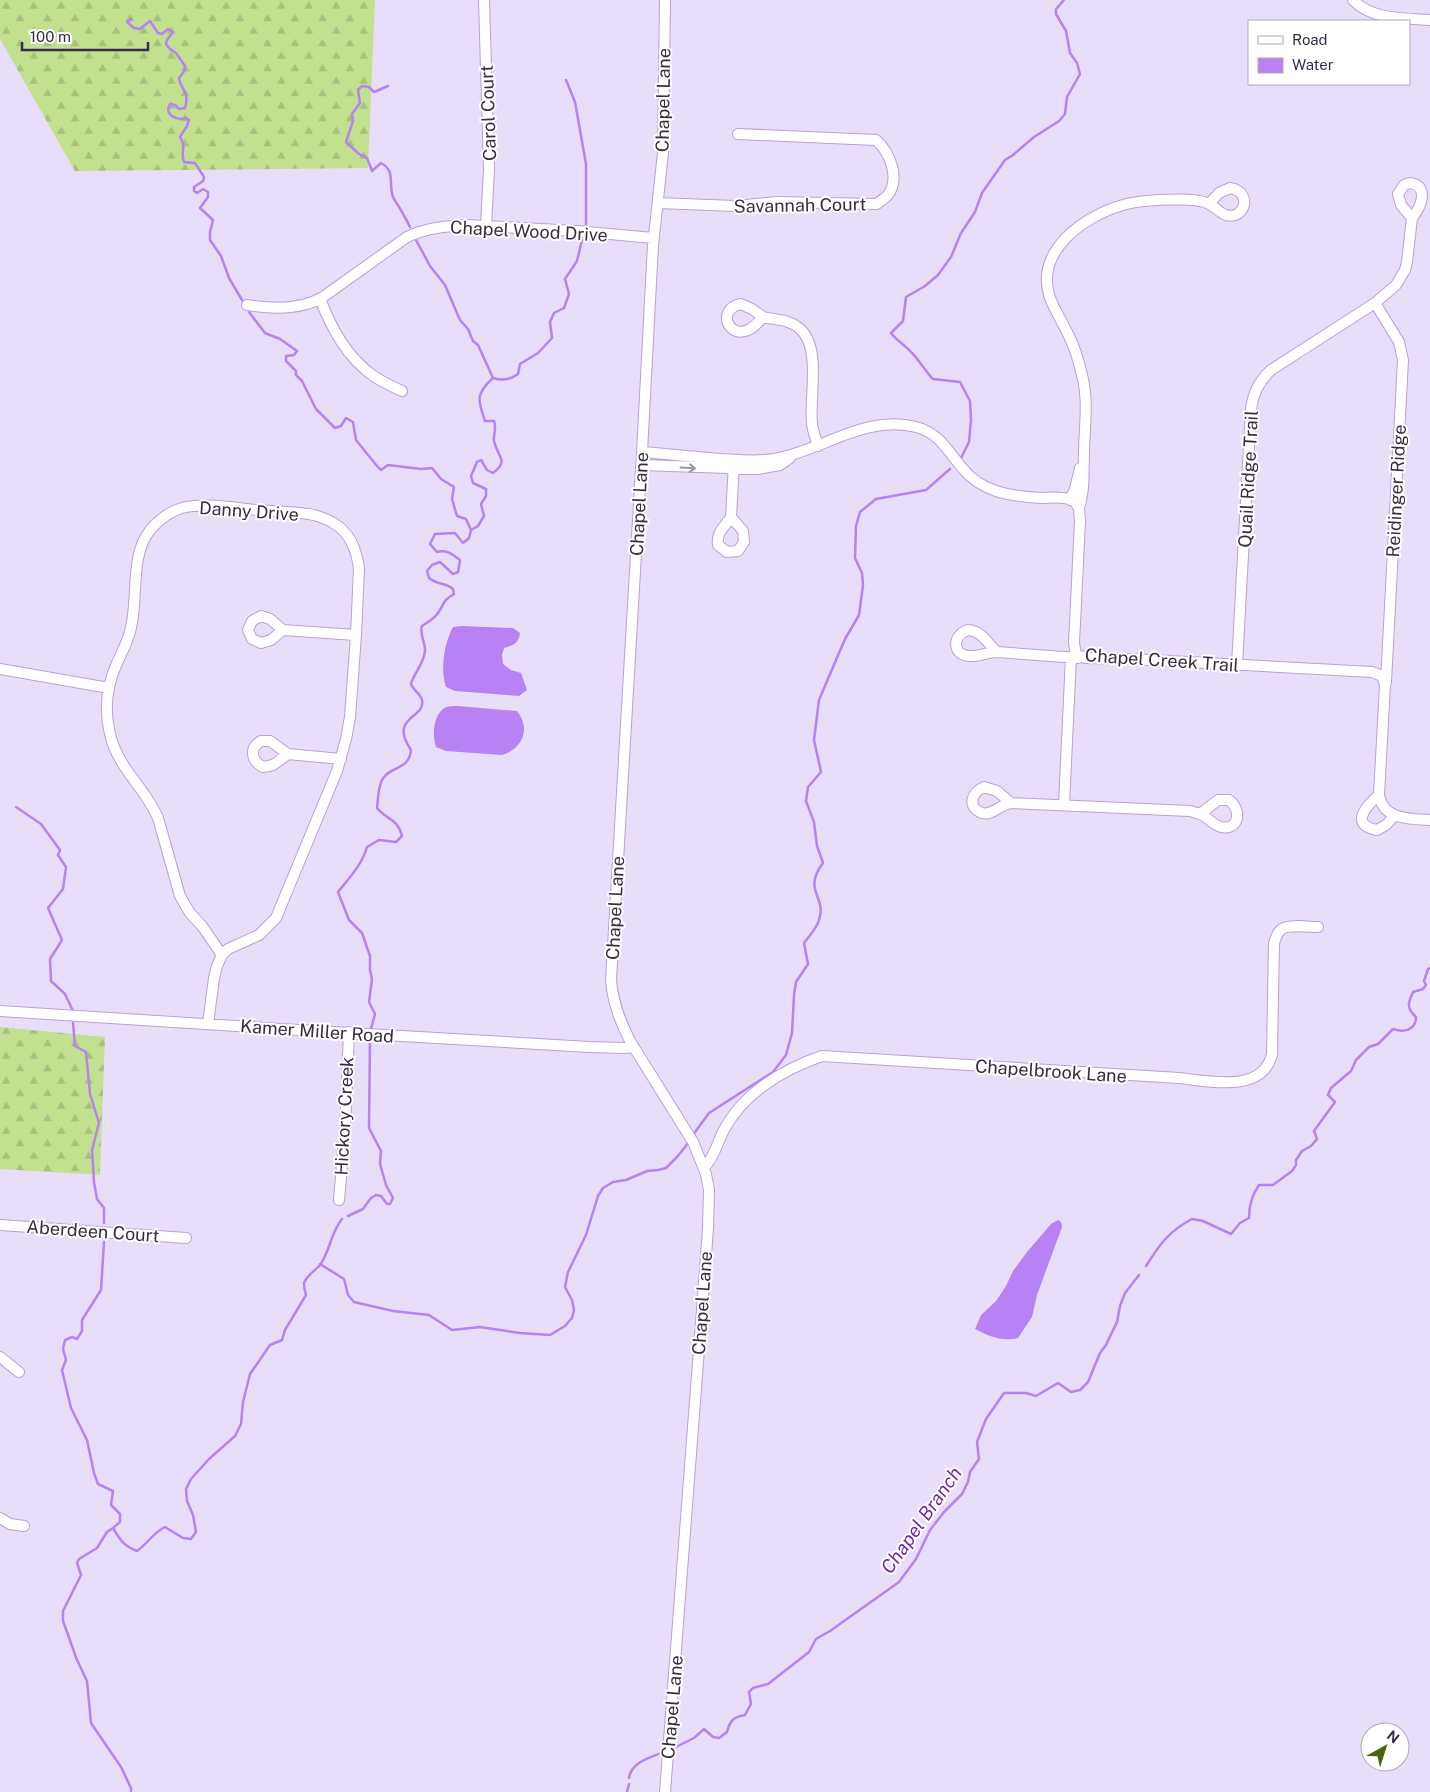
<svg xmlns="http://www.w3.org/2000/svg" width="1430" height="1792" font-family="'Public Sans',sans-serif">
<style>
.forest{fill:url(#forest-firs)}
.water{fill:#b881f4}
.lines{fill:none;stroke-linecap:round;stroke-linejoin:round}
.stream{stroke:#b881f4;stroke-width:2.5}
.street-casing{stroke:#ba9fdd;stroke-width:12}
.street{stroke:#fff;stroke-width:10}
.oneway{stroke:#9c96a2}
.labels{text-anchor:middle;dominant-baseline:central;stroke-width:4;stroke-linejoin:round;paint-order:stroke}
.street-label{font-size:18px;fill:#382c45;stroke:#fff}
.water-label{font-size:19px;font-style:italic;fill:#7126ad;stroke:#fff}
</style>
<defs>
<pattern id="forest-firs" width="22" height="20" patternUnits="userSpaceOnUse" patternTransform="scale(1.25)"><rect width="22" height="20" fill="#c3e08f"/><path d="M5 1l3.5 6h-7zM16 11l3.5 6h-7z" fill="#a8c07d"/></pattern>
</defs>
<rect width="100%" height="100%" fill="#e9def9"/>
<path class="forest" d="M0,0H375L368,168L75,171L0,39Z
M0,1027L105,1037L100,1175L0,1169Z"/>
<path class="water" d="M462,626L513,628L520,633C519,643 513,646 504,648L502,655L503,664L511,670L521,673L527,690L519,696L455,691L446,687C440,670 444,643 453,627Z
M458,706L517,711C531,728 523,749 502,755L446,751L436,747C432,735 433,714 446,707C449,706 454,706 458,706Z
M1058,1220L1061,1222L1062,1227L1037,1295L1032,1317L1018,1338C1003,1342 988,1336 975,1329L981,1315L996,1301L1006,1286L1013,1271L1027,1252L1051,1224Z"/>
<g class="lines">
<path class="stream" d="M131,19L127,22L134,28L140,29L150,21L158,33L162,34L168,29L173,32L167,40L166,44L170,49L176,53L185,66V70L179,78C180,90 190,90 185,108L179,109L175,105L170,104C164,115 177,121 186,118L189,120L187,126L180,137C187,148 180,151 184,162L195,163L204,177L203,181L194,187V191L197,193L203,189L208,192V197L200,208L213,220L210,232V240L221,256L229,278L242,300
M566,80L575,102L586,164V228
M388,86L374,92L369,87L362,86L358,90L360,103L352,114L353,121L346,142L359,154L367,158L372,171L381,163C397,171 387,187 394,199C400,208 405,217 410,227
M416,240L430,266L445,285L460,320L468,329L473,341L478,345L493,378
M249,312L265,333L280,339L297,351L294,355L286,356V361L296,371V375L302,381L316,409L335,428L341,426L346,418L353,422L356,440L377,466L381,470L388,465L421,469L432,468L441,479L454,487L452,499L457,516L466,519L471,530L469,538L463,543L455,533L435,534L430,544L437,552C446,549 452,554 460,560L458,572L453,574L440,562L432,565L427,571L429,578C439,586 446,582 453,589L454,594C442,601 445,603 438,613C434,619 428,622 422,626C419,634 425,641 425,650C425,662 414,673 411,684C413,690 421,694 422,700C426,719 388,716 411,750C409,771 390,765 382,780C378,788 378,800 377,808C387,820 398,819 402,836L396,842L379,840L367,847C362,865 349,878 338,892L349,920L362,933L370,956V970L372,979L369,1002L375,1014L371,1029
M493,378C502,381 510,380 518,374L520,364L538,353L552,338L550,322L554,313L564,308L569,294L565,279L577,261L582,240
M961,458L969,442L971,420L970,401L960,382L933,379C925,371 920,361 912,353C905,345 897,341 891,333L903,321L906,297L925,286L938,275L951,257L961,233L975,212L982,193L1005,160L1013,155L1034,137L1059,121L1065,114L1067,97L1080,74L1077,63L1070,53L1066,31L1056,14V9L1064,0
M471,530L478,526L484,516L481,504L486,496V489L473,483L471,476L477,462L481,460L487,470L493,473C510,460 497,457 494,441C493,434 497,429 494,421H485C478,401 475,394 493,378
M16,807L41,824L60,850L58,855L66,867L63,889L48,908L62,940L50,959L51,981L65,994L73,1011
M73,1023L75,1046L86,1052L90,1094L99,1123L92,1150L94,1182L97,1199L104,1208V1223
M693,1135L709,1113L773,1072L786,1055L792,1033L794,995L796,982L808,964L804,943C809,936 817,928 819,920C827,896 802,891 823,863L817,846L814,822L806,801L808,787L821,772L814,740L819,700L845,639L859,615L863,585L862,573L855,558L856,526L860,512L876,499L926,490L950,469
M348,1216L363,1209L371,1198L376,1195L381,1196L387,1204H390L393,1198L386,1185L380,1164L381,1151L369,1128L370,1038
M104,1242L101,1290L82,1320V1331L77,1339L72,1337L65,1340L63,1349L66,1360L62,1370L71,1408L87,1440L94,1473L98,1484L113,1491L111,1505L120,1514V1522L113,1528
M320,1264L344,1279L348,1295L354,1302L393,1311L429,1315L452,1330L480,1327L520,1333L550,1335L565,1326L572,1318L574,1310L572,1300L565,1287L568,1272L586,1235L598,1196L603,1188L613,1182L626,1180L647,1171L658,1170L666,1168L677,1157L689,1142
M1146,1266C1160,1244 1169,1231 1192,1219L1203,1221L1231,1234L1240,1223L1249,1218C1249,1205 1252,1195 1259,1185H1273L1292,1171L1296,1165V1160L1302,1151L1311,1146L1317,1139L1314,1131L1335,1102L1328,1095L1331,1088L1351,1071L1356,1060L1369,1047L1378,1044L1393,1029C1404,1033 1416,1030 1416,1017C1406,1008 1408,1003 1413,992L1423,989L1426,985L1424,981L1428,969L1430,968
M672,1749L694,1738L704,1729L713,1737L719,1738L727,1732C730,1720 734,1717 745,1715L751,1704L749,1692L753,1688L768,1684L809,1652L816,1639L830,1631L899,1582L916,1559L930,1530L944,1512L962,1494L968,1482L970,1472L979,1459L977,1442L986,1419L1004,1393H1026L1036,1396L1058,1383L1071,1392L1080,1390L1088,1382L1100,1353L1106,1345L1117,1322L1120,1306L1125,1293L1139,1275
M629,1778C631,1763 648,1758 661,1753
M131,1792V1788L121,1767L91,1723L87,1681L77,1660L63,1621V1611L81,1575L77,1563L79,1559L97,1548L107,1532L113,1528C120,1540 124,1546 137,1551C148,1543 153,1533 165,1527L183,1538L191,1539L196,1532L193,1515L187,1501L186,1489L191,1479L209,1459L235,1436L241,1424L243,1402L250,1374L270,1345L282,1340L285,1330L306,1295C305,1292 304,1287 304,1283C307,1275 315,1271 320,1265C330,1251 331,1232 342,1219
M627,1792L629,1784"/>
<g class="street-casing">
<path id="street" d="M484,0L489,170L486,226
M665,0L663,153L653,245L642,452L611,980C613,1003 620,1021 630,1041L693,1142L706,1174L709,1190L708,1228L702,1310L665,1792
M1353,0C1372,20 1404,18 1430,20
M1410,183C1430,186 1421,207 1412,218L1401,205L1398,194L1404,185Z
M1230,188C1254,192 1244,221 1226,215C1220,213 1215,207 1209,204L1219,193Z
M658,203L735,206L777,202L877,204C880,201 884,199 887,196C901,180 890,152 876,140L738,134
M320,299C332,329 347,358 375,377C383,382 393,387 402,391
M1375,303L1399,342L1403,360L1386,682
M741,304L752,309L763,317C758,322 754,328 748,330C728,339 716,309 741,304Z
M247,305C271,309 301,310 323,297L407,237C426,228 446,226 467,225L577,231L653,238
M763,317C775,320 788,319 799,328C822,346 809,398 812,424C813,432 816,439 818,446
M642,452C669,454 695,457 721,459C739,460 757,462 774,459C822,451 865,414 916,427C941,433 949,454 965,471C973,481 985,487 996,491C1011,496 1026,497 1041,498C1050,498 1062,496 1071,500C1075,501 1077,505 1079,508L1080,521L1074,643L1076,654L1085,658L1132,659L1372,672L1382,676L1385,685L1379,795C1383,820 1410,819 1430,820
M641,465L758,469L780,465L790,458
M1070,500L1075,489L1080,468
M1079,508C1085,490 1083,473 1084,455C1084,429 1089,401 1082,375C1079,362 1075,348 1069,336C1063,323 1055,311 1050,298C1034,251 1084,216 1123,205C1139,200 1196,196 1209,204
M731,517L743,531L744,542L738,551L727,552L718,545C716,532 724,528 731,517Z
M731,517L734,463
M261,616L270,619L283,630L271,640L261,643L252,639L248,630L252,621Z
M283,630L356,635
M968,630C982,631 987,643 997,652C988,652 978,657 969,656C952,655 952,635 968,630Z
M997,652L1078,658
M1237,665L1251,409C1253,393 1259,381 1271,370L1375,303L1396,285L1405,270L1407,262L1412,218
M0,669L109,688
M261,741H270L288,754L273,765L263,767C251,761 249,748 261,741Z
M288,754L341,759
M984,787L997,791L1011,803C1001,804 992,816 982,813C966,807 972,792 984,787Z
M1379,795C1366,806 1349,825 1377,830L1386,825L1395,815
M1218,800H1229C1243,811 1238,831 1221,827C1213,825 1208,817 1200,814Z
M1011,803L1190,811L1200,814
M1064,805L1071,657
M0,1011C196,1024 393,1036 589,1047L624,1048L634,1047
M208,1024L214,978L217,966L222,955L228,949L259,935L276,918L337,771L346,739L350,717L356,635L359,569C357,552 351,534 335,524C329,520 321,517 314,515C296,511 276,512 257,510C235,508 203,502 182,508C170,511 159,520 151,529C128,556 140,603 129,635C126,645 121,654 117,663C107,685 104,710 110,734C118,769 145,787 158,818L180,896L190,913L202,926L222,955
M704,1168C716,1155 717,1142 725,1128C745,1092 784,1069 822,1056L1179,1078C1208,1081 1263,1094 1272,1054L1274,943C1276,938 1277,932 1282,929C1288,924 1310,927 1318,927
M339,1200L345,1130L349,1032
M0,1225L186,1238
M0,1357L19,1372
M0,1518L10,1524L24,1526"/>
</g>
<use href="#street" class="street"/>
</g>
<defs><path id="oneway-shaft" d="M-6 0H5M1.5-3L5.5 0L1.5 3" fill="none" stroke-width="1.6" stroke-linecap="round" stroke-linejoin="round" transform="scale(1.25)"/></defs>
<use class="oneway" href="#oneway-shaft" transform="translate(688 468) rotate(3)"/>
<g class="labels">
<g class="street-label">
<text transform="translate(663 100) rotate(-89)">Chapel Lane</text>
<text transform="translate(488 113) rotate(-92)">Carol Court</text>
<text transform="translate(800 205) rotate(-1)">Savannah Court</text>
<text transform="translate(529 231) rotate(3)">Chapel Wood Drive</text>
<text transform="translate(1248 479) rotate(-87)">Quail Ridge Trail</text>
<text transform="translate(1396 491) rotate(-87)">Reidinger Ridge</text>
<text transform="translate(639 504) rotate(-87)">Chapel Lane</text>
<text transform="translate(249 511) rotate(4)">Danny Drive</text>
<text transform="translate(1162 660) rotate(4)">Chapel Creek Trail</text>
<text transform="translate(615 908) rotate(-87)">Chapel Lane</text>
<text transform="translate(317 1031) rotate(4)">Kamer Miller Road</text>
<text transform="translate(1051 1071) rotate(4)">Chapelbrook Lane</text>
<text transform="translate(344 1116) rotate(-87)">Hickory Creek</text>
<text transform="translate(93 1231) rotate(4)">Aberdeen Court</text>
<text transform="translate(702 1303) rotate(-86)">Chapel Lane</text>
<text transform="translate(672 1707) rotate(-85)">Chapel Lane</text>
</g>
<g class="water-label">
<text transform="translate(921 1520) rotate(-55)">Chapel Branch</text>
</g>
</g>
<rect x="1248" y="20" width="162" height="65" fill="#ffffff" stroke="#afabb5"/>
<rect x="1258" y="36" width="25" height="8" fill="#ffffff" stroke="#afabb5"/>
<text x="1292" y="45" font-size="15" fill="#382c45">Road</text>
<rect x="1258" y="58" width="25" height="15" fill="#b881f4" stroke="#afabb5"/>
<text x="1292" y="70" font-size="15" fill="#382c45">Water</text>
<g transform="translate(1385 1747) rotate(39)"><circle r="24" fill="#ffffff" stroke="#afabb5"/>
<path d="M0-4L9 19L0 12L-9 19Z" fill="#4c6311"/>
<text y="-8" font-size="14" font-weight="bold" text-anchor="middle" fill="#382c45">N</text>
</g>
<path d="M22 42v8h126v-8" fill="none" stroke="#382c45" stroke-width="2.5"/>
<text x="30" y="42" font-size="15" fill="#382c45" stroke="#ffffff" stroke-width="4" paint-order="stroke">100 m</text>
</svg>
